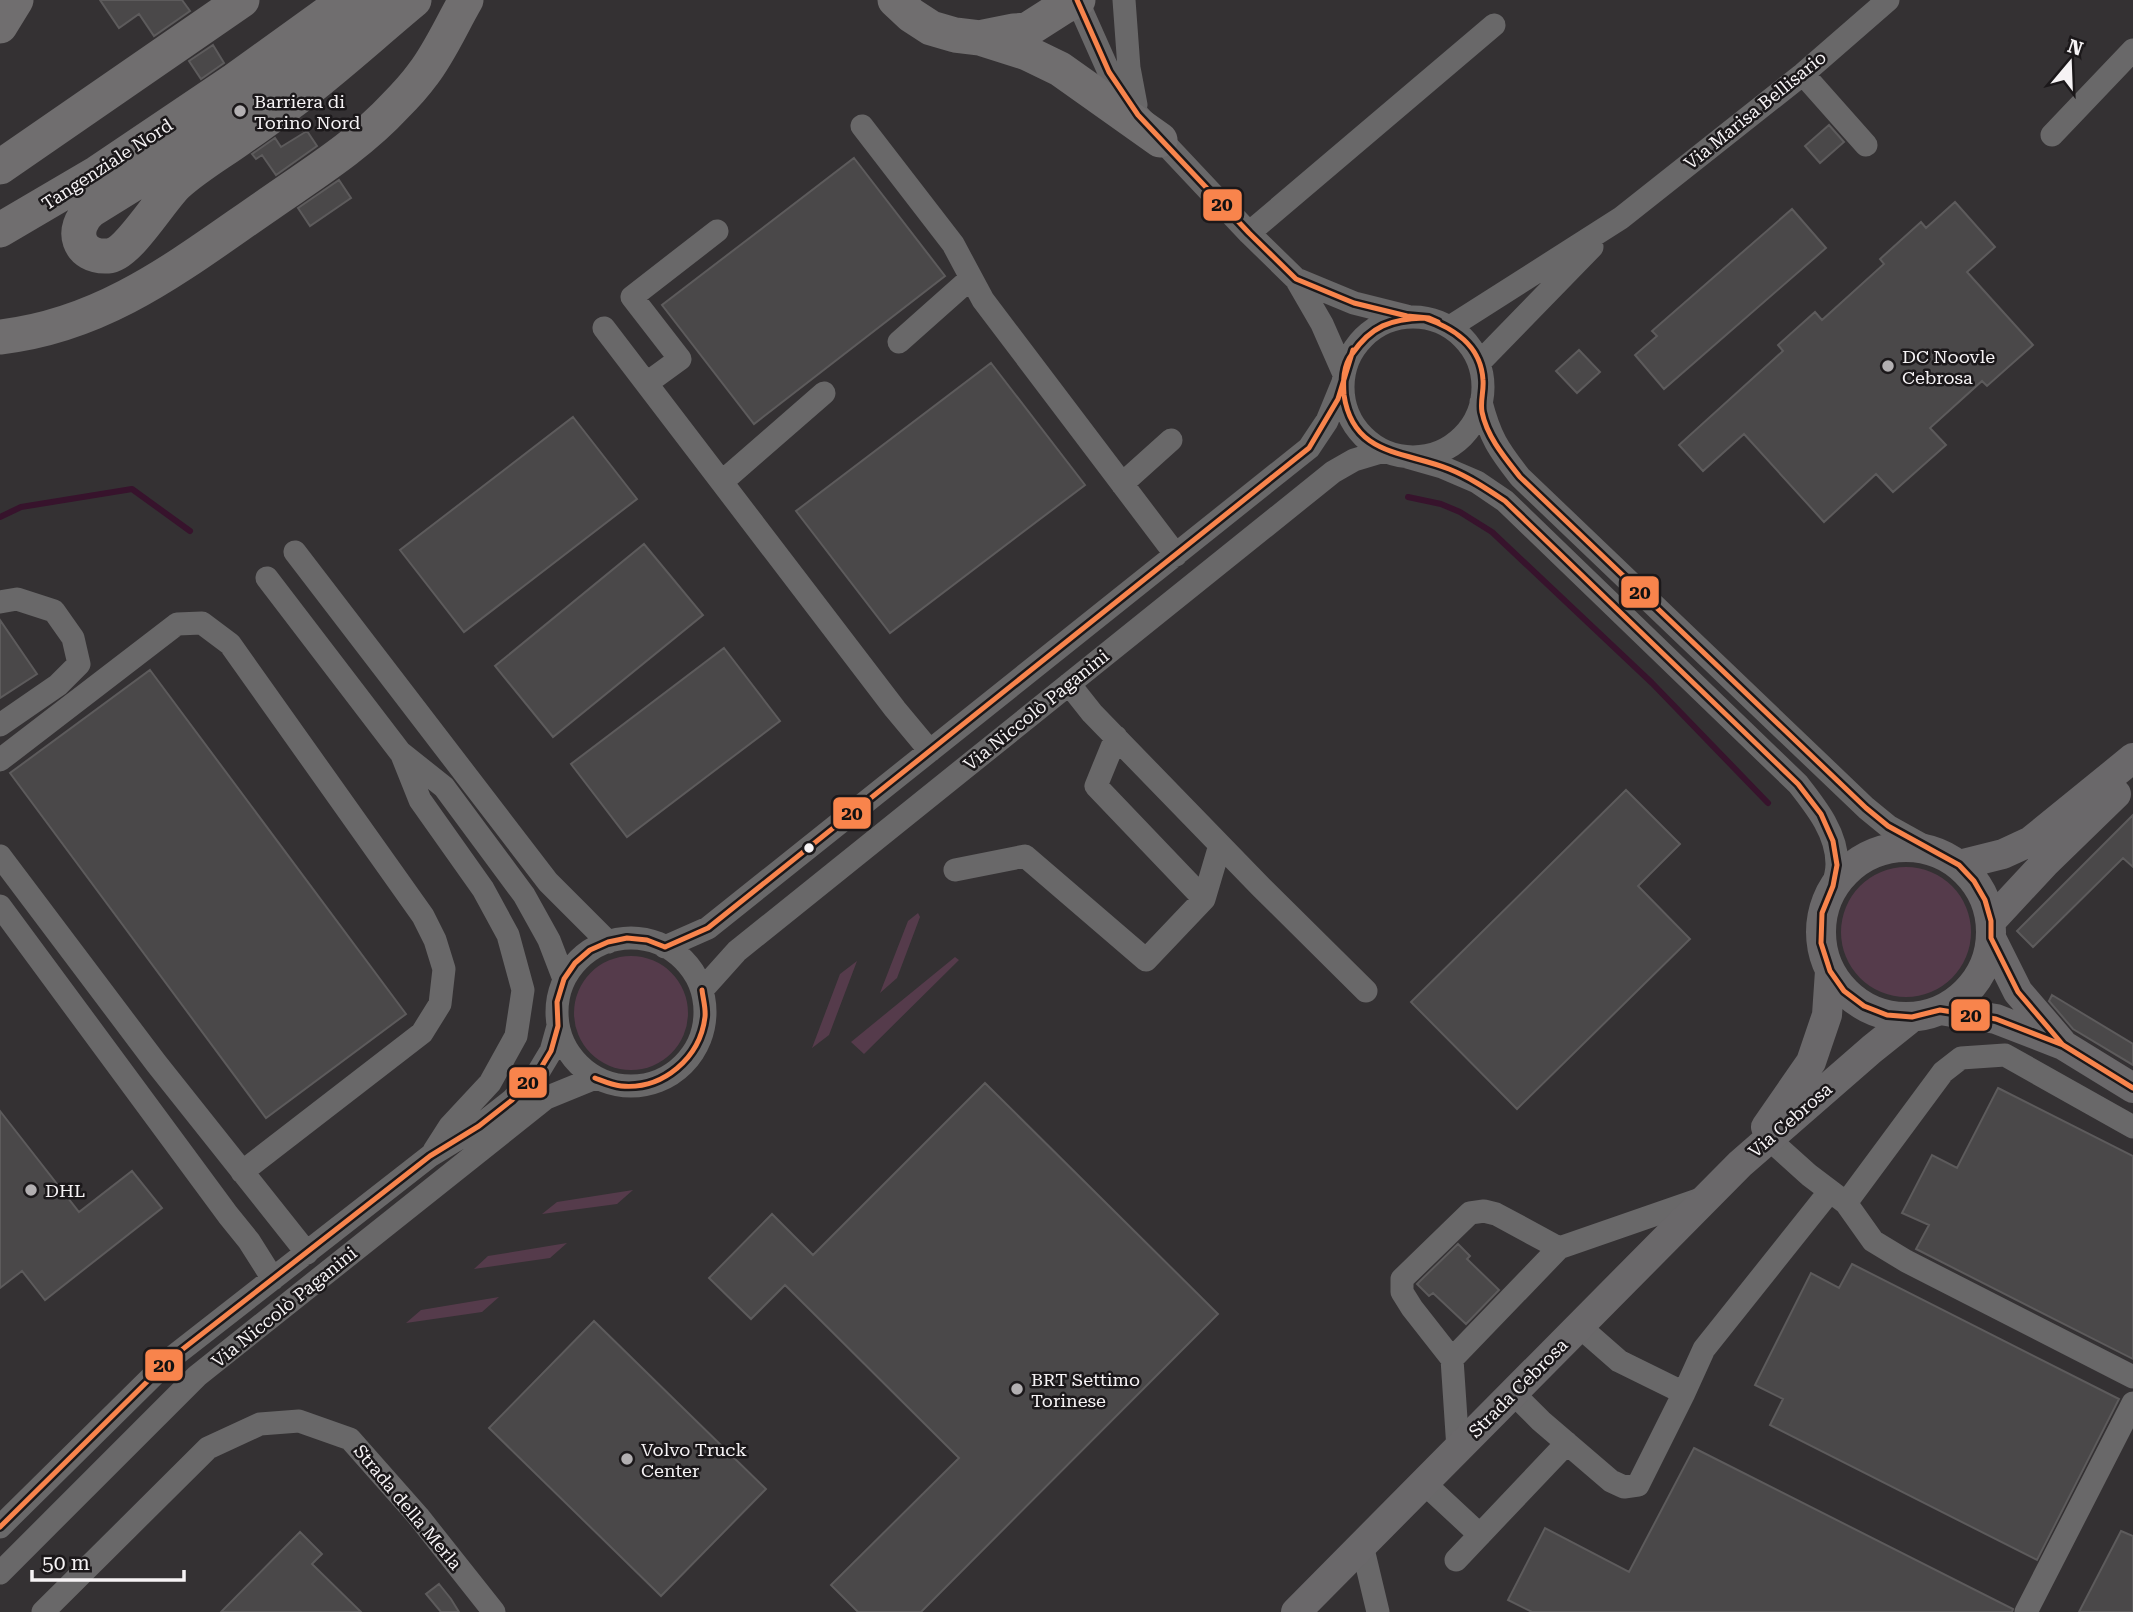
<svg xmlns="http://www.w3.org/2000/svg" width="2133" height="1612" font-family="'Roboto Serif',serif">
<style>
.green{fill:#553b4b}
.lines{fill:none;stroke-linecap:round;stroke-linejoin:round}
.stream{stroke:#37132c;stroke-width:6}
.building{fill:#4a4849;stroke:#5d5b5c;stroke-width:2}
.minor{stroke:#696869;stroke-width:23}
.major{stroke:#6a686a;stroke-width:30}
.highway{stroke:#706e6f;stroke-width:35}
.bus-1-casing{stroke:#1b181a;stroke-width:10}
.bus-1{stroke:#f8844c;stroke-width:5}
.poi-dot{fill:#b2afb1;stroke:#1b181a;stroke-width:2.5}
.bus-dot{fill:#f6f3f5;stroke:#1b181a;stroke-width:2.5}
.labels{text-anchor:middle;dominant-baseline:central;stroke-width:5;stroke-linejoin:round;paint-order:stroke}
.poi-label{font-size:18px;fill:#f6f3f5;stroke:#1b181a;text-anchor:start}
.street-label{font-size:18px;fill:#f6f3f5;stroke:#1b181a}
.line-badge{stroke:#1b181a;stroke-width:2.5}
.pale-badge-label{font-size:19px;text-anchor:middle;font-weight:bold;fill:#111}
</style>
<rect width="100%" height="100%" fill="#343133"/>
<path class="green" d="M1841 932a65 65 0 1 1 130 0a65 65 0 1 1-130 0Z
M918,913L920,917L897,978L880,993L908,921Z
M574 1013a57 57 0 1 1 114 0a57 57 0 1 1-114 0Z
M955,957L959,960L864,1054L851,1042Z
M857,961L829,1035L812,1048L840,974Z
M633,1190L617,1204L542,1214L557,1202Z
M567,1243L550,1258L474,1269L488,1256Z
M499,1297L482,1312L406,1323L421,1310Z"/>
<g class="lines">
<path class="stream" d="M1408,497L1441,504L1460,512L1492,532L1652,683L1768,803
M0,517L21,507L132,489L190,531"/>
</g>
<path class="building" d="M100,0H182L190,11L154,36L139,14L119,28Z
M213,45L224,63L201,79L189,61Z
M1829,125L1844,142L1820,163L1805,146Z
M307,131L317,146L276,175L262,155L256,159L252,154L275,138L281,147Z
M854,158L945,276L754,424L662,305Z
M339,180L351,198L310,226L298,208Z
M1955,202L1995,247L1967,272L2033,345L1987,386L1982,381L1930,428L1946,445L1893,492L1876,474L1824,522L1744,434L1703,471L1679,445L1783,351L1778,345L1815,312L1822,320L1884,264L1880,259L1921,222L1926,228Z
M1792,209L1826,248L1664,389L1635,355L1657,336L1652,331Z
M1579,350L1600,372L1577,393L1556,371Z
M991,363L1085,485L890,633L796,511Z
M573,417L637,499L464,632L400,550Z
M644,544L703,615L553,737L495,666Z
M0,620L37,674L0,698Z
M724,648L780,721L627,837L571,764Z
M150,670L406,1014L266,1118L10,773Z
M1626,790L1680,844L1638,886L1690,939L1517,1109L1411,1002Z
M2133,815V867L2123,858L2033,947L2017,931Z
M2052,995L2133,1044V1065L2073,1029L2049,1001Z
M985,1083L1218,1314L921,1612H858L831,1585L959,1458L785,1285L751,1319L709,1278L772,1214L813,1255Z
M1998,1088L2133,1156V1359L1916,1249L1929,1225L1902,1213L1932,1155L1957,1168Z
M0,1111L79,1212L132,1171L162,1208L45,1300L22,1271L0,1288Z
M1458,1244L1470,1256L1467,1259L1499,1290L1466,1324L1433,1293L1429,1296L1417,1284Z
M1852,1264L2119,1399L2037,1560L1770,1425L1783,1399L1755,1385L1811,1273L1839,1288Z
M594,1321L766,1489L661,1596L489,1428Z
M1694,1448L2013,1609L2012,1612H1532L1508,1600L1545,1528L1629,1572Z
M2121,1531L2133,1536V1612H2079Z
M300,1532L322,1554L312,1564L361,1612H221Z
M439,1584L451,1599L459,1612H441L426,1594Z"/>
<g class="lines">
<path class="minor" d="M1077,0L1109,72L1138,115L1249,233L1296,279L1322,324L1344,374
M1124,0L1129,68L1136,105
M1803,74L1866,145
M862,126L953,244L983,300L1176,555
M2052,135L2133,50
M1249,233L1494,25
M1296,279L1354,303L1406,316
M1343 387a70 70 0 1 1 140 0a70 70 0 1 1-140 0Z
M1450,327L1621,218L1803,74L1888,0
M604,328L895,709L930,751
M899,342L971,278
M1479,363L1592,247
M647,383L680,359L632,297L717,231
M1481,402C1490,437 1498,449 1520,477L1866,808L1888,826L1933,851
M1407,457L1442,467L1477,482L1505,501L1798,784C1816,807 1837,833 1837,864C1837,871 1835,879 1833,886
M723,481L824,393
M1122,484L1171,440
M295,552L548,882L608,942
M267,578L400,752L444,787L524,895L549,940L564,979
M0,602L17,599L54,611L73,638L79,664L58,685L0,725
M1069,684L1092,713L1261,887L1366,991
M402,755L420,800L483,889L508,935L523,990L516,1036L490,1083L450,1126L434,1151
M0,760L177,624L202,623L230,644L423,916L435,940L444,969L440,1004L422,1033L242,1172
M0,856L156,1063L307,1253
M955,870L1025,856L1146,960L1204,899L1096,786L1116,737
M1204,899L1220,845
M0,906L228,1215L249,1241L273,1279
M557 1012a74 74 0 1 1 148 0a74 74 0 1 1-148 0Z
M665,947L708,928L1309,448L1327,421L1343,382
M702,990L737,951L1333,472L1354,460L1384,451
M1769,1139L1809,1175L1846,1203L1943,1072L1961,1058L2005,1055L2133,1127
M1846,1203L1873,1241L1906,1261L2133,1377
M1579,1326L1619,1361L1684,1393L1704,1349L1830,1191
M1452,1359L1559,1248
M1513,1393L1541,1421L1611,1481L1624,1487L1638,1485L1684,1393
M1458,1449L1452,1359L1412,1308L1402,1292V1279L1470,1213L1484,1211L1496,1214L1559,1248L1706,1197
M1424,1483L1480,1535
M0,1527L170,1359L430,1156L479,1126L512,1100L539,1071L551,1051L558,1026
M1362,1545L1378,1612
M1456,1560L1567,1443
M0,1573L197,1376L546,1098L595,1078
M43,1612L208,1448L260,1424L299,1421L350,1439L418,1516L494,1612
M2026,1612L2133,1403"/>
<path class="major" d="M1821 932a85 85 0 1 1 170 0a85 85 0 1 1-170 0Z
M1959,865L2003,854L2031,841L2133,758
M1991,921L2045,863L2116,794
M1991,938L2018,992L2061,1042
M1940,1010L1996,1019L2063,1045L2133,1088
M1766,1127L1811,1062L1827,1015L1830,971
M1296,1612L1740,1164L1872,1049L1912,1017"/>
<path class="highway" d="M374,0L305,66L277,87L228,118L162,166L91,210C69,229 78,258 108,256C128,255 160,200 177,184C197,166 220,153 242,137C259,126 274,114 290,103C333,71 373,34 414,0
M895,0L911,15L931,28L955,35L980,38L1027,53L1060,69L1160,140
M0,26L16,0
M984,37L1014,31L1027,30L1063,7L1078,0
M0,167L242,0
M0,230L97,173L235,80L346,0
M0,337C107,325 183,263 269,204C312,174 359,145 395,106C405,96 415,85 423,74C440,52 452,24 466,0"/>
<g class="bus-1-casing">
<path id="bus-1" d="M1077,0L1109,72L1138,115L1249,233L1296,279L1354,303L1407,316L1429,318L1438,322
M1424,318C1454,328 1481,345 1483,380C1484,391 1480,401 1482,412C1487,437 1505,458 1520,477L1866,808L1888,826L1959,865L1974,881L1985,900L1991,921V938L2018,992L2063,1045L1996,1019L1940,1010L1912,1017L1887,1015L1864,1006L1844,991L1830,971L1821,943L1822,913L1833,886L1837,865L1833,841L1821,814L1798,784L1505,501C1487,489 1469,477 1449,469C1404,451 1353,456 1344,395C1343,381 1343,366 1352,354C1371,326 1391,319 1424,318Z
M665,947L708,928L1309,448L1338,399L1353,350
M2063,1045L2133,1088
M595,1078C603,1081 612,1085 621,1086C663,1090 700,1058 705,1017C706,1008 703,999 702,990
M0,1527L170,1359L430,1156L479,1126L512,1100L539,1071L551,1051L558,1026L557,1002L564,979L575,963L590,950L608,942L627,938L647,940L665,947"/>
</g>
<use href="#bus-1" class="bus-1"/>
</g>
<g class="poi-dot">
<circle cx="240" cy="111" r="7"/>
<circle cx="1888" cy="366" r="7"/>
<circle cx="31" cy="1190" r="7"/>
<circle cx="1017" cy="1389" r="7"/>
<circle cx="627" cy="1459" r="7"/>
</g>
<circle class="bus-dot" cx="809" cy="848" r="6"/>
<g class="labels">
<g class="poi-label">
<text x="254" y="101">Barriera di<tspan x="254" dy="21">Torino Nord</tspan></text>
<text x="1902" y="356">DC Noovle<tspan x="1902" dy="21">Cebrosa</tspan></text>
<text x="45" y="1190">DHL</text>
<text x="1031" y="1379">BRT Settimo<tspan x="1031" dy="21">Torinese</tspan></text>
<text x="641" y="1449">Volvo Truck<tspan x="641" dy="21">Center</tspan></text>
</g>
<g class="street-label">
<text transform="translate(1755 110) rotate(-39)">Via Marisa Bellisario</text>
<text transform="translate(107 164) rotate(-33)">Tangenziale Nord</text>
<text transform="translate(1036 710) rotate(-39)">Via Niccolò Paganini</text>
<text transform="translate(1790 1120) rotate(-41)">Via Cebrosa</text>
<text transform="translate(284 1307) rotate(-39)">Via Niccolò Paganini</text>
<text transform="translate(1518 1388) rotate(-45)">Strada Cebrosa</text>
<text transform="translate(408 1507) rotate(50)">Strada della Merla</text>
</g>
</g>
<g class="line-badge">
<rect x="1202" y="188" width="41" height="34" rx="7" fill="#f8844c"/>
<rect x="1620" y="575" width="40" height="34" rx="7" fill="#f8844c"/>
<rect x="832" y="796" width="40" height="34" rx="7" fill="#f8844c"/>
<rect x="1950" y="998" width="41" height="34" rx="7" fill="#f8844c"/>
<rect x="508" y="1066" width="40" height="33" rx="7" fill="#f8844c"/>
<rect x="144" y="1348" width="40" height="34" rx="7" fill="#f8844c"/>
</g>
<g class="pale-badge-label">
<text x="1222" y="211">20</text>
<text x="1640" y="599">20</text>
<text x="852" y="820">20</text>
<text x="1971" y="1022">20</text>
<text x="528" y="1089">20</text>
<text x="164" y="1372">20</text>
</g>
<g transform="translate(2070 63) rotate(19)" stroke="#1b181a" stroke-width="5" paint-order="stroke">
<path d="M0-5L12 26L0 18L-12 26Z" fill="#f6f3f5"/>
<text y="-10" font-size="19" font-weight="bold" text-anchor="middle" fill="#f6f3f5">N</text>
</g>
<path d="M32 1570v10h152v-10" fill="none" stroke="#f6f3f5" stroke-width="3.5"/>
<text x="42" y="1570" font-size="21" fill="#f6f3f5" stroke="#1b181a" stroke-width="5" paint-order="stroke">50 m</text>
</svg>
